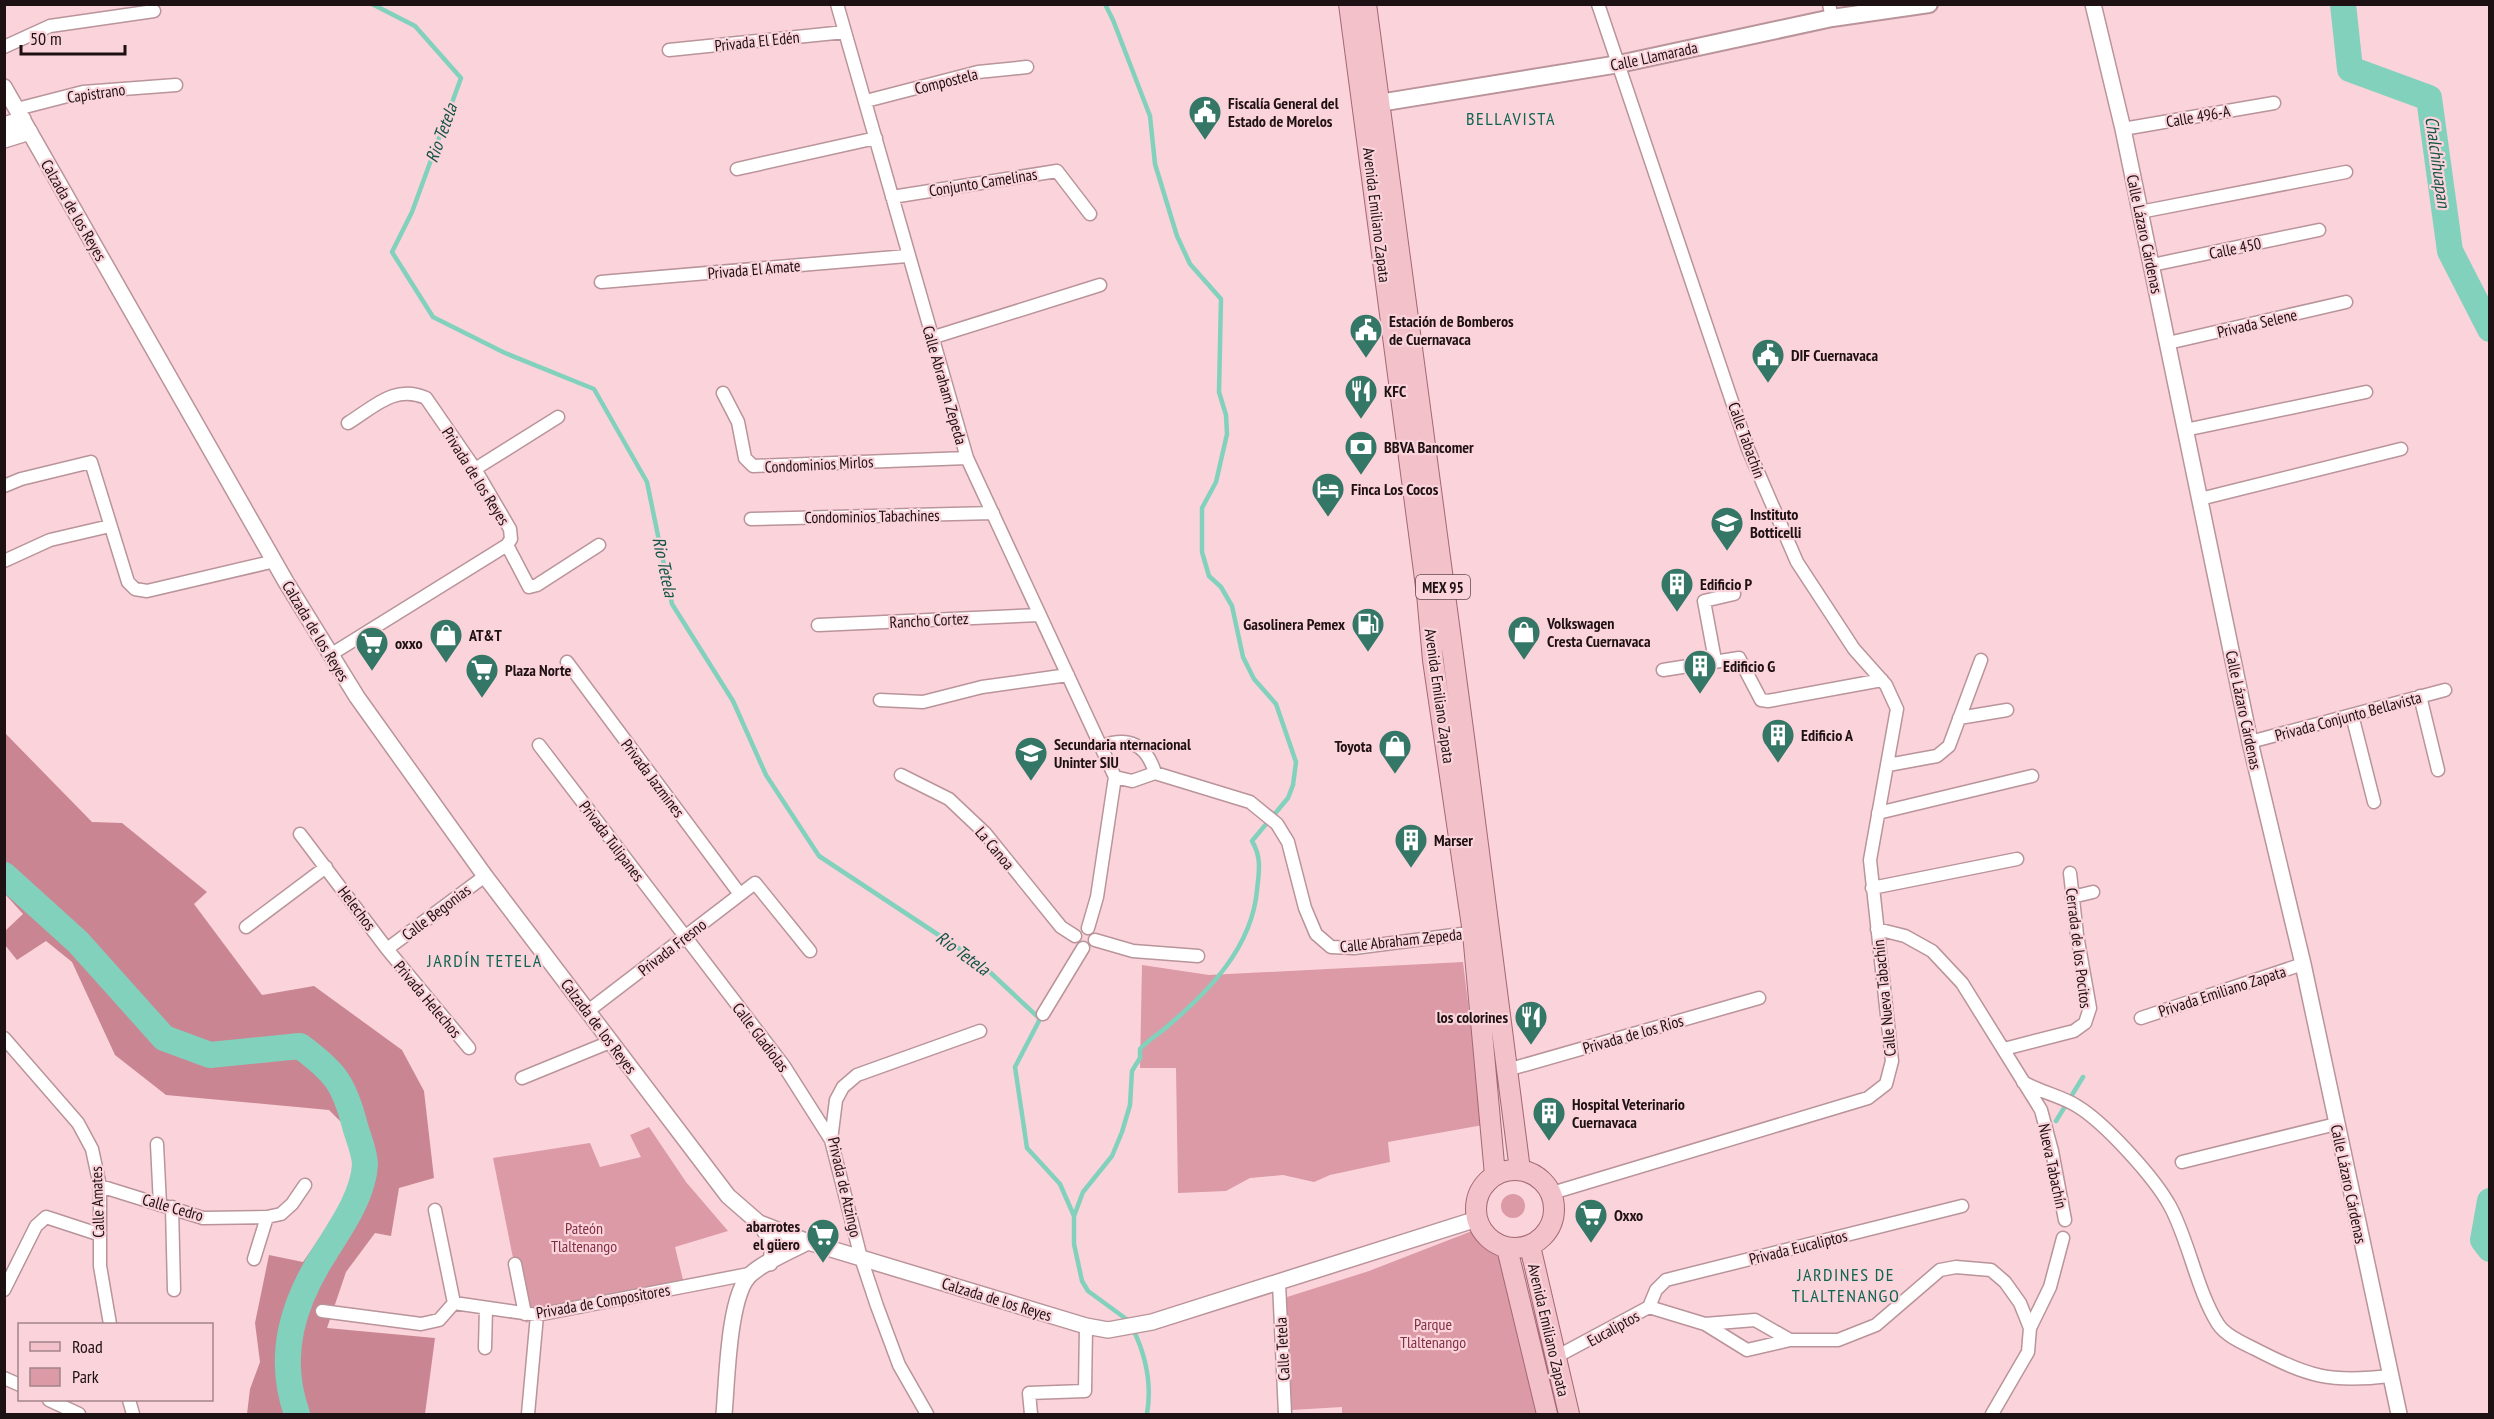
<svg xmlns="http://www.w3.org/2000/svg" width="2494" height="1419" font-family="'PT Sans Narrow',sans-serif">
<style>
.green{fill:#db9aa5}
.forest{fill:#c98692}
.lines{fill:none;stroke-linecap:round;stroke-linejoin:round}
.stream{stroke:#82d1bd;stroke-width:4.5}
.river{stroke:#82d1bd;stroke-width:26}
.minor-casing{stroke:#b9949a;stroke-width:15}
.tertiary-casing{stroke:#b9949a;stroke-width:18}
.secondary-casing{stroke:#b9949a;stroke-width:20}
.primary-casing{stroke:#a36873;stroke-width:22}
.minor{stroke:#fff;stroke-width:12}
.tertiary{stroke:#fff;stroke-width:15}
.secondary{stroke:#fff;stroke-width:16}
.primary{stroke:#f2c1ca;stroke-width:20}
.labels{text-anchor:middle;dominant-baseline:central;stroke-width:4.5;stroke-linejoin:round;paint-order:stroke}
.shield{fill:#fbd3da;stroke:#604b4f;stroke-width:1.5}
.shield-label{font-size:15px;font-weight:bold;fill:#1e1113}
.street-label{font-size:16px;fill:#1e1113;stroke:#fbd3da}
.poi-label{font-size:16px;font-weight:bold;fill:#1e1113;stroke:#fbd3da;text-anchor:start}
.park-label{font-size:16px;fill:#802f44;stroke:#fbd3da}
.neighbourhood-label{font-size:18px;letter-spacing:1.5px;fill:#0f6454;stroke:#fbd3da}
.water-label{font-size:18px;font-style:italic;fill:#135648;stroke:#fbd3da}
</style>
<rect width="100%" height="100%" fill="#fbd3da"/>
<path class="green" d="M1463,962L1483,1125L1388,1142L1390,1162L1330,1175L1314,1182L1283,1175L1250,1178L1226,1191L1178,1193L1176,1068H1140L1142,965L1209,975Z
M649,1127L686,1182L728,1231L675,1247L686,1292L634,1304L537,1315L526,1323L493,1158L590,1143L600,1167L641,1157L630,1135Z
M1501 1206a12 12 0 1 1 24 0a12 12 0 1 1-24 0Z
M1472,1231L1482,1244L1500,1254L1537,1414H1342V1407L1291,1410L1284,1298L1369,1271Z"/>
<path class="forest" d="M5,733L92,822L122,823L207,892L194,904L262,995L314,986L402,1050L424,1091L434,1178L399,1188L391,1236L375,1233L346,1272L327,1328L435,1338L425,1414H247L250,1389L260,1362L255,1323L269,1255L303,1262L351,1192L354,1167L346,1127L329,1110L166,1095L115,1055L72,962L46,941L17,960L5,945V931L23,914L5,894Z"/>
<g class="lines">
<path class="stream" d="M372,4L415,26L461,78L412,212L392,252L433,317L505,353L594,389L647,482L672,604L733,701L766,775L819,856L978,961L1040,1019L1015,1067L1027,1148L1060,1184L1074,1216
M1105,4L1113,20L1150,116L1155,164L1177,236L1190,264L1221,299L1219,392L1226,415L1227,434L1216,482L1202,508V552L1209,576L1221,587L1232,606L1243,657L1254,679L1276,704L1296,762L1293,785L1288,798L1252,841C1262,858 1259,871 1257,890C1252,947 1210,990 1169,1025C1159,1034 1149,1039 1140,1049V1058L1132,1071L1130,1105L1122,1132L1112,1156L1083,1192L1074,1216V1244L1082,1281L1088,1291L1129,1321
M2056,1121L2083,1077
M1133,1329C1146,1356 1152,1385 1147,1414"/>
<path class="river" d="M2343,4L2350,69L2429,98L2450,251L2490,329
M4,875L78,942L164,1038L210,1055L300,1046C335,1072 344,1083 355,1126C358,1137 365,1153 365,1165C363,1196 341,1227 326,1251C293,1302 276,1355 297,1414
M2490,1201L2483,1240L2490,1249"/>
<g class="minor-casing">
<path id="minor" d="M837,4L967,458L1115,777L1132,781L1155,773
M1829,4L1832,18
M4,47L50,26L154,11
M669,50L845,32
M866,101L978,72L1027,67
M17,109L83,92L176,85
M2123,129L2274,103
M737,169L876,138
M892,197L1057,171L1090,214
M2140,212L2346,172
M2152,265L2319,230
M601,282L907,256
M931,338L1100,285
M2168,343L2346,302
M723,393L738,422L745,458L753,466L967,458
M2185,430L2366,392
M475,469L558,417
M4,486L21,479L91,462L128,582L135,589L147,591L275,561
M2200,499L2401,449
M751,519L993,513
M507,545L529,587L537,585L599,545
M4,561L50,540L110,526
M818,625L1040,615
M330,655L507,545L511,539L510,529L475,469L426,398C395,384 374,407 348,423
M1715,660L1704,601L1734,594
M567,662L739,893
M1663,670L1739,658L1761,700L1768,701L1882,680
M2420,696L2438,770
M880,700L923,702L982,687L1068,675
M2352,715L2374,802
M1959,718L2007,710
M2250,742L2445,690
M539,745L784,1066L831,1140
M1102,746C1129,736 1147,745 1155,773
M1888,765L1937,756L1949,746L1981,660
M1155,773L1250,802L1277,824L1288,842L1305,908L1316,934L1331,947L1354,948L1477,932
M901,775L949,799L985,833L1061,927L1075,936
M1878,813L2032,776
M300,834L387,949L469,1048
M1872,888L2017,859
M2072,897L2093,892
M246,927L326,867
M1088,928L1097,897L1115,777
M1877,929L1905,936L1932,951L1962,983L2041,1110L2052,1151L2065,1220
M1095,940L1133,951L1198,956
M387,949L485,876
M588,1011L755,883L810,951
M1043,1014L1083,948
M2141,1018L2303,964
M4,1038L78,1123L92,1149L100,1186V1266L110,1324
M2004,1049L2074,1031L2085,1023L2090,1008L2077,935L2070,873
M1507,1070L1759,998
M522,1078L610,1042
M2023,1082C2040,1092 2061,1096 2077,1106C2105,1123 2154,1177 2170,1206C2189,1241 2197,1291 2218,1324C2226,1336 2243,1343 2255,1349C2309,1377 2330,1383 2390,1376
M157,1144L160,1205
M2182,1162L2336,1124
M100,1186L203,1218L267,1217L281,1214L292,1204L305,1185
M1552,1193L1868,1098L1886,1084L1892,1061L1870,860L1897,709L1886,685L1854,649L1797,562L1748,449L1598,4
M172,1207L174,1290
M435,1210L454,1303
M254,1259L267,1217
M515,1264L525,1314
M1279,1283L1285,1414
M4,1290L36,1226L46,1217L98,1234
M454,1303L537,1315L749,1274
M1649,1307L1705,1324L1747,1350L1790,1340H1838L1876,1325L1940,1270L1956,1267L1991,1270L2005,1282L2020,1303L2030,1328
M1649,1307L1656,1290L1666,1280L1962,1206
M322,1311L421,1324L439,1320L454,1303
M1705,1324L1755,1320L1790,1340
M485,1348L486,1308
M1556,1357L1649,1307
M4,1378L20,1385
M49,1400L79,1414
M129,1400L133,1414
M528,1414L537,1315
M927,1414L899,1365L877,1306L861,1258L831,1140L836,1100L843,1087L857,1075L980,1031
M1031,1414L1029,1393L1085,1391L1086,1326
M1992,1414L2028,1352L2030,1328L2050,1287L2063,1238"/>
</g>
<g class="tertiary-casing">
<path id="tertiary" d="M2093,4L2123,129L2250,742L2303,964L2399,1414
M4,87L286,582L357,697L485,876L728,1196L759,1223L808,1242L1086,1326L1108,1330L1152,1322L1477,1219
M4,125L23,119
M4,140L30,132
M759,1223C770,1237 776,1245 770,1263
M724,1414C727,1384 728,1293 751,1274C766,1261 790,1251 808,1242"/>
</g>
<g class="secondary-casing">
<path id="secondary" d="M1379,103L1619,64L1832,18L1929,4"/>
</g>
<g class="primary-casing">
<path id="primary" d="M1349,4L1427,594L1433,660L1473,933L1495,1175
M1366,4C1418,393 1471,781 1520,1170
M1476 1209a39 39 0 1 1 78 0a39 39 0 1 1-78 0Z
M1530,1246L1569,1414
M1507,1248L1547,1414"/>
</g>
<use href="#minor" class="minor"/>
<use href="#tertiary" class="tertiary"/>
<use href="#secondary" class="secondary"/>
<use href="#primary" class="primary"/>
</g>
<defs>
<g id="civic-pin" transform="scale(1.725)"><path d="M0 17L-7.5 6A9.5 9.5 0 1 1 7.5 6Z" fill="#357767" stroke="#fbd3da"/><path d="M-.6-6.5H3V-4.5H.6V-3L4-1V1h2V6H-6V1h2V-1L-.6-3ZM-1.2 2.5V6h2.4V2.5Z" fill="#fff"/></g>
<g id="restaurant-pin" transform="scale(1.725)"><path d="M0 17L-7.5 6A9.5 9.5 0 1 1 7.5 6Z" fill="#357767" stroke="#fbd3da"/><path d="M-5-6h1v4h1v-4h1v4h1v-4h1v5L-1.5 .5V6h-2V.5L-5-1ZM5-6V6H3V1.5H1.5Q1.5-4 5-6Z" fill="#fff"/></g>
<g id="bank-pin" transform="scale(1.725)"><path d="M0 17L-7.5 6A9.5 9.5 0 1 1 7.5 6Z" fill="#357767" stroke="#fbd3da"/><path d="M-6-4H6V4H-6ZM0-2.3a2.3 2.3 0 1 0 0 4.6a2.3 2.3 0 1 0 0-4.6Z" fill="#fff"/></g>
<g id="hotel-pin" transform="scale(1.725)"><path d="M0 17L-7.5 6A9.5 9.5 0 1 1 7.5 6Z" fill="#357767" stroke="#fbd3da"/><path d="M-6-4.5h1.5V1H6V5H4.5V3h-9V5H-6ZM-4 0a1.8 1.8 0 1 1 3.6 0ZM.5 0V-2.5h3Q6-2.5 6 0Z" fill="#fff"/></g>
<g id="school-pin" transform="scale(1.725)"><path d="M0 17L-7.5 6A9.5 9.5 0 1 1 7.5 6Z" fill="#357767" stroke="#fbd3da"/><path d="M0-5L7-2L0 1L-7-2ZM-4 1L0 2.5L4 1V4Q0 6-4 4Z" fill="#fff"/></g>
<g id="building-pin" transform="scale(1.725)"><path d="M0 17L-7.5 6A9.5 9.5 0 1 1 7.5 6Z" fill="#357767" stroke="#fbd3da"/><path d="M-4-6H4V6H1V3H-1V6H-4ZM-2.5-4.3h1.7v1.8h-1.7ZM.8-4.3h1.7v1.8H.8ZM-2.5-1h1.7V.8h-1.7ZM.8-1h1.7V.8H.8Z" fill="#fff"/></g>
<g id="fuel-pin" transform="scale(1.725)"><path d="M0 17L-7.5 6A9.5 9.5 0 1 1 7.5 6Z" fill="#357767" stroke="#fbd3da"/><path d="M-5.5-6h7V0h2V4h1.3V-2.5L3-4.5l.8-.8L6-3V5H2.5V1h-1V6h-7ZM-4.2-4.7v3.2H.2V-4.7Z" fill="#fff"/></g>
<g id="shop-pin" transform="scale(1.725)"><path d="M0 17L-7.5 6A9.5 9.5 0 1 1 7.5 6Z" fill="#357767" stroke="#fbd3da"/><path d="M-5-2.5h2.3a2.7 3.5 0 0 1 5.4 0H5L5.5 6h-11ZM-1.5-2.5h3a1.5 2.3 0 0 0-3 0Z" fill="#fff"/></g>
<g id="supermarket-pin" transform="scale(1.725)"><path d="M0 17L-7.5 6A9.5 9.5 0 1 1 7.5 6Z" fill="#357767" stroke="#fbd3da"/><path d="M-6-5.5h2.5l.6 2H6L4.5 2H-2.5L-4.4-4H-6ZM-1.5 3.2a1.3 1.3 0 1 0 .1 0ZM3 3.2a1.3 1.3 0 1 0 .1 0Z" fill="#fff"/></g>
</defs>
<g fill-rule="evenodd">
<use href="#civic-pin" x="1205" y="112"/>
<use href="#civic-pin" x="1366" y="330"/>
<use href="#civic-pin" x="1768" y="355"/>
<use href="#restaurant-pin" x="1361" y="391"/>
<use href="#bank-pin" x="1361" y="447"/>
<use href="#hotel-pin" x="1328" y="489"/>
<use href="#school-pin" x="1727" y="523"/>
<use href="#building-pin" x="1677" y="584"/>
<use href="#fuel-pin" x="1368" y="624"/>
<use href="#shop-pin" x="1524" y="632"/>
<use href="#shop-pin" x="446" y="635"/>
<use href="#supermarket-pin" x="372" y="643"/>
<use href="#building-pin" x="1700" y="666"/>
<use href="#supermarket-pin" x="482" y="670"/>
<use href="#building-pin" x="1778" y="735"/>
<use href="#shop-pin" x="1395" y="746"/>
<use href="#school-pin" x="1031" y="753"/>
<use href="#building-pin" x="1411" y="840"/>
<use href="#restaurant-pin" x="1531" y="1017"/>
<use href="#building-pin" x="1549" y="1113"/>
<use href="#supermarket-pin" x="1591" y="1215"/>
<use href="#supermarket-pin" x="823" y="1235"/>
</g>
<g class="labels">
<rect class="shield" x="1416" y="575" width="54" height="24" rx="4.5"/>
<g class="shield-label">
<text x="1443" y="587">MEX 95</text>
</g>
<g class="street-label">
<text transform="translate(757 41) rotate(-6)">Privada El Edén</text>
<text transform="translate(1654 56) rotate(-12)">Calle Llamarada</text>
<text transform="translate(946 81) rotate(-14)">Compostela</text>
<text transform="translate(96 93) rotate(-8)">Capistrano</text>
<text transform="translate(2198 116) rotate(-10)">Calle 496-A</text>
<text transform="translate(983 182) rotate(-9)">Conjunto Camelinas</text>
<text transform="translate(74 210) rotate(60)">Calzada de los Reyes</text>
<text transform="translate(1377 215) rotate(83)">Avenida Emiliano Zapata</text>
<text transform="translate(2145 234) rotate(78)">Calle Lázaro Cárdenas</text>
<text transform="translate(2235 248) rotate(-12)">Calle 450</text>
<text transform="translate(754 269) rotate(-5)">Privada El Amate</text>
<text transform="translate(2257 323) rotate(-13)">Privada Selene</text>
<text transform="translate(945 385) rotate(74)">Calle Abraham Zepeda</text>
<text transform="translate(1747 440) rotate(70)">Calle Tabachín</text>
<text transform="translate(819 464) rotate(-3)">Condominios Mirlos</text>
<text transform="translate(476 476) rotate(58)">Privada de los Reyes</text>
<text transform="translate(872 516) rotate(-1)">Condominios Tabachines</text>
<text transform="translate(929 620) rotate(-3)">Rancho Cortez</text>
<text transform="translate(316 631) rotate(59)">Calzada de los Reyes</text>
<text transform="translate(1440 696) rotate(82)">Avenida Emiliano Zapata</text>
<text transform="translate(2244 710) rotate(78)">Calle Lázaro Cárdenas</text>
<text transform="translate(2348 716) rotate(-15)">Privada Conjunto Bellavista</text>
<text transform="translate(653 778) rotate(53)">Privada Jazmines</text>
<text transform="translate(612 841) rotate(53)">Privada Tulipanes</text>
<text transform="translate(995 848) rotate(50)">La Canoa</text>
<text transform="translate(357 908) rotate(53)">Helechos</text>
<text transform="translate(436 912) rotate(-37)">Calle Begonias</text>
<text transform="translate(1401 940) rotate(-6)">Calle Abraham Zepeda</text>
<text transform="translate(672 947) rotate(-38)">Privada Fresno</text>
<text transform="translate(2079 948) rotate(83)">Cerrada de los Pocitos</text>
<text transform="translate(2222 991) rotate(-18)">Privada Emiliano Zapata</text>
<text transform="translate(1884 998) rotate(-96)">Calle Nueva Tabachín</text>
<text transform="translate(428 999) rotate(50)">Privada Helechos</text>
<text transform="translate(599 1026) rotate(53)">Calzada de los Reyes</text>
<text transform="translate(1633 1034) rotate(-16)">Privada de los Ríos</text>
<text transform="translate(761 1037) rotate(53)">Calle Gladiolas</text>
<text transform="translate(2053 1166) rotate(78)">Nueva Tabachín</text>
<text transform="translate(2349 1184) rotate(78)">Calle Lázaro Cárdenas</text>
<text transform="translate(845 1187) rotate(77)">Privada de Atzingo</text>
<text transform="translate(97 1202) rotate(-92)">Calle Amates</text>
<text transform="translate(173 1207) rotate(16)">Calle Cedro</text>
<text transform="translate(1798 1247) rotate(-14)">Privada Eucaliptos</text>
<text transform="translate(997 1299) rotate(17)">Calzada de los Reyes</text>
<text transform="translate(603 1301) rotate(-10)">Privada de Compositores</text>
<text transform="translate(1613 1328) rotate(-29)">Eucaliptos</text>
<text transform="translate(1549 1330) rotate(77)">Avenida Emiliano Zapata</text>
<text transform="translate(1282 1349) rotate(-93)">Calle Tetela</text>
</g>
<g class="poi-label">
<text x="1228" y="103">Fiscalía General del<tspan x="1228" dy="18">Estado de Morelos</tspan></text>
<text x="1389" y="321">Estación de Bomberos<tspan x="1389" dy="18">de Cuernavaca</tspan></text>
<text x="1791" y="355">DIF Cuernavaca</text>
<text x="1384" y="391">KFC</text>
<text x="1384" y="447">BBVA Bancomer</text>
<text x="1351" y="489">Finca Los Cocos</text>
<text x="1750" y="514">Instituto<tspan x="1750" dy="18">Botticelli</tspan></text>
<text x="1700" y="584">Edificio P</text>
<text x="1547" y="623">Volkswagen<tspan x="1547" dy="18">Cresta Cuernavaca</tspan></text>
<text x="1345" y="624" text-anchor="end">Gasolinera Pemex</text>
<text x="469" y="635">AT&amp;T</text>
<text x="395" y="643">oxxo</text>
<text x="1723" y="666">Edificio G</text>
<text x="505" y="670">Plaza Norte</text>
<text x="1801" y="735">Edificio A</text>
<text x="1054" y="744">Secundaria nternacional<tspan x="1054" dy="18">Uninter SIU</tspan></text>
<text x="1372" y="746" text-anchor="end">Toyota</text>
<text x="1434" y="840">Marser</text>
<text x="1508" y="1017" text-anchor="end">los colorines</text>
<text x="1572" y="1104">Hospital Veterinario<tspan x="1572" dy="18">Cuernavaca</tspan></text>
<text x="1614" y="1215">Oxxo</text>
<text x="800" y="1226" text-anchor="end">abarrotes<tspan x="800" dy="18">el güero</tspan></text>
</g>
<g class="park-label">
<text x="584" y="1228">Pateón<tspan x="584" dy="18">Tlaltenango</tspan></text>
<text x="1433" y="1324">Parque<tspan x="1433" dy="18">Tlaltenango</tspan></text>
</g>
<g class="neighbourhood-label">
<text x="1511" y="118">BELLAVISTA</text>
<text x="485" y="960">JARDÍN TETELA</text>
<text x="1846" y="1274">JARDINES DE<tspan x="1846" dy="21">TLALTENANGO</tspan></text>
</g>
<g class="water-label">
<text transform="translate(441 133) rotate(-70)">Rio Tetela</text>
<text transform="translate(2438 162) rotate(82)">Chalchihuapan</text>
<text transform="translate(665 567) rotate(78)">Rio Tetela</text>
<text transform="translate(963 953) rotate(36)">Rio Tetela</text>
</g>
</g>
<rect width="2494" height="1419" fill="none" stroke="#1e1113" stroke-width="12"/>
<rect x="18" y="1323" width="195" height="78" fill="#fbd3da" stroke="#a3858a" stroke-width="1.5"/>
<rect x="30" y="1342" width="30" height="9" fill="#f2c1ca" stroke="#a3858a" stroke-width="1.5"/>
<text x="72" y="1353" font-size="18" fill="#1e1113">Road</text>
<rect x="30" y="1368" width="30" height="18" fill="#db9aa5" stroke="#a3858a" stroke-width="1.5"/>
<text x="72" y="1383" font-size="18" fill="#1e1113">Park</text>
<path d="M21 45v9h104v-9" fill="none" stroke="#1e1113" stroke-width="3"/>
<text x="30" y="45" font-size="18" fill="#1e1113" stroke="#fbd3da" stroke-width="4.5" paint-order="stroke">50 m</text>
</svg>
